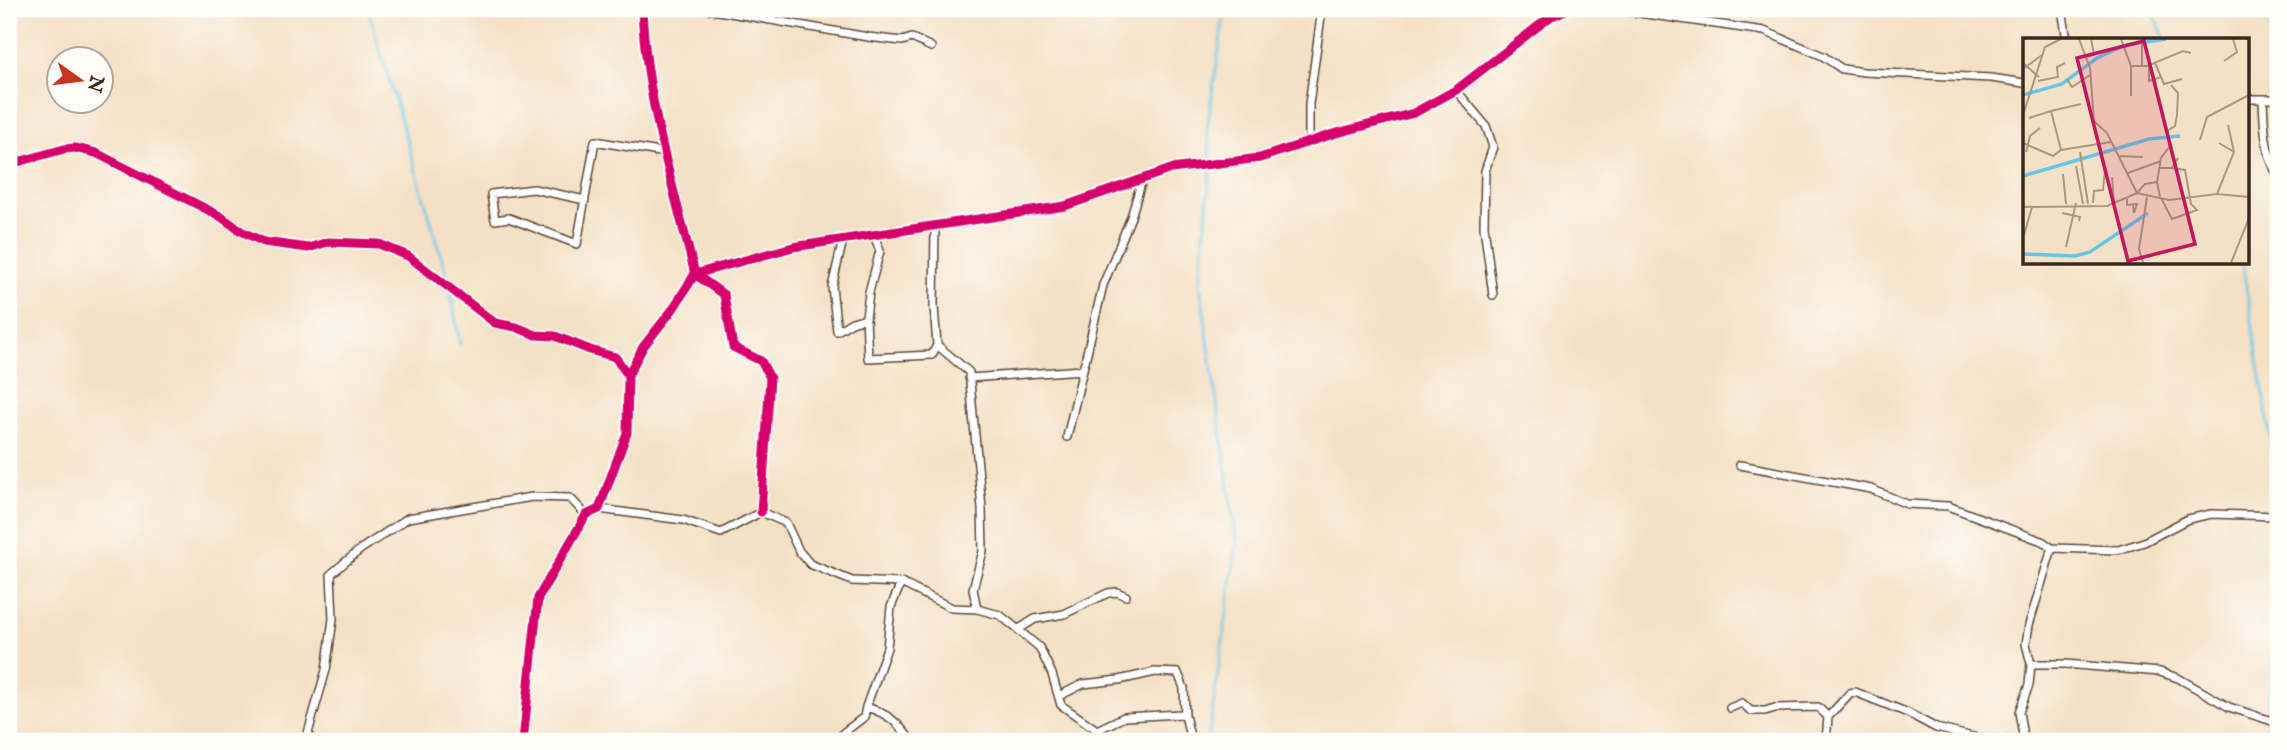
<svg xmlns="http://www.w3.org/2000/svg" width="2287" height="750" font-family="'IM FELL English',serif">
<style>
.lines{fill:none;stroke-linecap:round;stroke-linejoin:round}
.stream{stroke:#66c5e4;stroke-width:2.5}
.minor-casing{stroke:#574537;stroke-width:10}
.minor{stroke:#fff;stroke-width:7}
.cycleway-casing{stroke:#fdfcf7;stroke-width:13}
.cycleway{stroke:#d6006c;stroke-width:9}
.inset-river{fill:none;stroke:#66c5e4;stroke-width:3.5}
.inset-road{fill:none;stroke:#aa9782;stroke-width:2}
.view{fill:#c2185b;fill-opacity:0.15;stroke:#c2185b;stroke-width:3.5}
.inset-edge{fill:none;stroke:#3b2a1e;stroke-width:3.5}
</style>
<rect width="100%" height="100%" fill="#fdfcf7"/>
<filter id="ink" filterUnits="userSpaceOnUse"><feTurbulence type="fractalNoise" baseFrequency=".0143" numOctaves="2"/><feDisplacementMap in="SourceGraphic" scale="14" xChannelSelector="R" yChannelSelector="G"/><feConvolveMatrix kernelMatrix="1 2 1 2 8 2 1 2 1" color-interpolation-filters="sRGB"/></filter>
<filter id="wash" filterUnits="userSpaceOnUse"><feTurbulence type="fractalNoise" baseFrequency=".00686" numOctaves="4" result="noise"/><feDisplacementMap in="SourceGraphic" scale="28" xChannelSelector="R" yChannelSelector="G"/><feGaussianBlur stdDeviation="1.57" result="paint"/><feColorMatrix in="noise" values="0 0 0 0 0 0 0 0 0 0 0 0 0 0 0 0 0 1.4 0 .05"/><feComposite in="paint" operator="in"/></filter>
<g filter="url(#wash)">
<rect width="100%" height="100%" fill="#f4e0c4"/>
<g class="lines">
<path class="stream" d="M368,9L450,286
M2152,9L2165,40
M2242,262L2278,482
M451,293L460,345
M1208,741L1237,543L1200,284L1211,163L1207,129L1225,9
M2264,741L2278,621"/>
</g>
</g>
<g filter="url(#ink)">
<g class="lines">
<g class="minor-casing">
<path id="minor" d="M707,9L868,37L902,41L912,38L931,47
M1611,9L1764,31L1823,56L1842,69L1864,72L1991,78L2024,83
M2062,9L2067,40
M1456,90L1486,126L1493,147L1485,171L1484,226L1493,295
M2247,99H2278
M2263,100C2264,126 2265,153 2278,176
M1309,142V104L1322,9
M9,160L18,162L64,149L75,148L96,153L220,216L241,231L264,242L308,248L328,242L379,244L408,256L495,323L516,327L536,335L555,336L590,350L615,357L628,375
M585,200L534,189L491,194L495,220L509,218L577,244L595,141L665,153
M935,227L934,307L937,345L969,372L982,508L983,551L973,589L977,609
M874,235L880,251L869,292L866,318L868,358L932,355L937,345
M843,240L832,287L837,331L852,322L866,318
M969,378L1082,370
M1067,437L1103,285L1131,217L1142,180
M1740,465L1871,489L1907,504L1948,506L2042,541L2052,548
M599,509L683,520L721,533L761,512L786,523L799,551L810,564L852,581L901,583L952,608L977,609L1000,615L1039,647L1052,674L1061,705L1097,730L1103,741
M761,512L770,378L761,361L733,347L724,295L695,274L793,247L1065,206L1171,169L1260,158L1333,134L1414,113L1456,90L1550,17L1568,9
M901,583L891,607L887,648L866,707C887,713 899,723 911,741
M1019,629L1035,619L1064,614L1108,593L1117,592L1126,596
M2031,664H2065L2160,672L2178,678L2229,707L2278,723
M1059,696L1083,684L1119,680L1155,672L1178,673L1184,688L1185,715
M1730,708L1742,703L1751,711H1765L1775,708L1818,707L1828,717
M1097,730L1124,717L1181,714L1185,715L1191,741
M313,741L308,733L326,670L333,619L331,574L361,549L408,518L532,497L570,498L586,515
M523,741L538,598L586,515L599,509L627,433L628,375L643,347L673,309L695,274C673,187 646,99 642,9
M840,741L843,733L864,717L866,707
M1826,741L1828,717L1850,693L1855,692L1908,713L1936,728L1977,738L2015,741L2023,739
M2024,741L2019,712L2029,685L2031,664L2026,644L2029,625L2052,548L2118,550L2144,542L2188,519L2211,514L2278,516"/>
</g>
<use href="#minor" class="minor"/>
<g class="cycleway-casing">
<path id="cycleway" d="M9,160L18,162L64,149L75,148L96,153L220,216L241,231L264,242L308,248L328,242L379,244L408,256L495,323L516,327L536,335L555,336L590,350L615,357L628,375
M761,512L770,378L761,361L733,347L724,295L695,274L793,247L1065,206L1171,169L1260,158L1333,134L1414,113L1456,90L1550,17L1568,9
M523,741L538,598L586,515L599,509L627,433L628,375L643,347L673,309L695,274C673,187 646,99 642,9"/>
</g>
<use href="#cycleway" class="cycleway"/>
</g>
</g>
<g transform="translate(2023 38)">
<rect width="226" height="226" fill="#f4e0c4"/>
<path class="inset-river" d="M103,7L143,1M0,57L39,46L74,20L98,9M0,138L126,101L157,98M0,216L52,218L67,214L125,175"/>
<path class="inset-road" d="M56,1L67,30L71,83L84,95L114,155L122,146L134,144M98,1L108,28H124L160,13L168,15M119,1V28M65,19L71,16L68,1M201,23L214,14L210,1M0,25L16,39M132,25L141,46L159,41M126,27V43L138,39M0,31L19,17M44,41L49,49L67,37M15,43L35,39L34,29L42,25M108,58V28M28,73L58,66M0,77L22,9L38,1M6,80L28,73L38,112M205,87L211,114M177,102L184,79L226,57M0,105L30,118L38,112L88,104M3,114L7,98L17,90M57,114L65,166M96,118L120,119M53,128L60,166M137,130H149L155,120M105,135L138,123M40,136L43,166M89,139L91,166M194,156L211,114L196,105M137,159L134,144L138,120L147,108L144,93L152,88L154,77L155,55L148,47M138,160L149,181L174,172L168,166L162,132L149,130M104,161V167L114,166L111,175L110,167M70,165L71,153L80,152L82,131M0,169L84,168L114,155L146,162L194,156L226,159M39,175L57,179L56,183M1,197L9,169M43,209L53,165M120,225L116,211L124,159M208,225L226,180"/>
<path class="view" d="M121,3L172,206L105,223L54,20Z"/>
<rect width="226" height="226" class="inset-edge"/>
</g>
<rect width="2287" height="750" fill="none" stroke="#fdfcf7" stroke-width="35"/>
<g transform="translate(80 80) rotate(104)"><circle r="33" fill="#fdfcf7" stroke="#afa8a0" stroke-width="2"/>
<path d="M0-5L12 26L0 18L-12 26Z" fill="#c8321e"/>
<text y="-10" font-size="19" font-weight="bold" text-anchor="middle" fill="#3b2a1e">N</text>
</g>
</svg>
